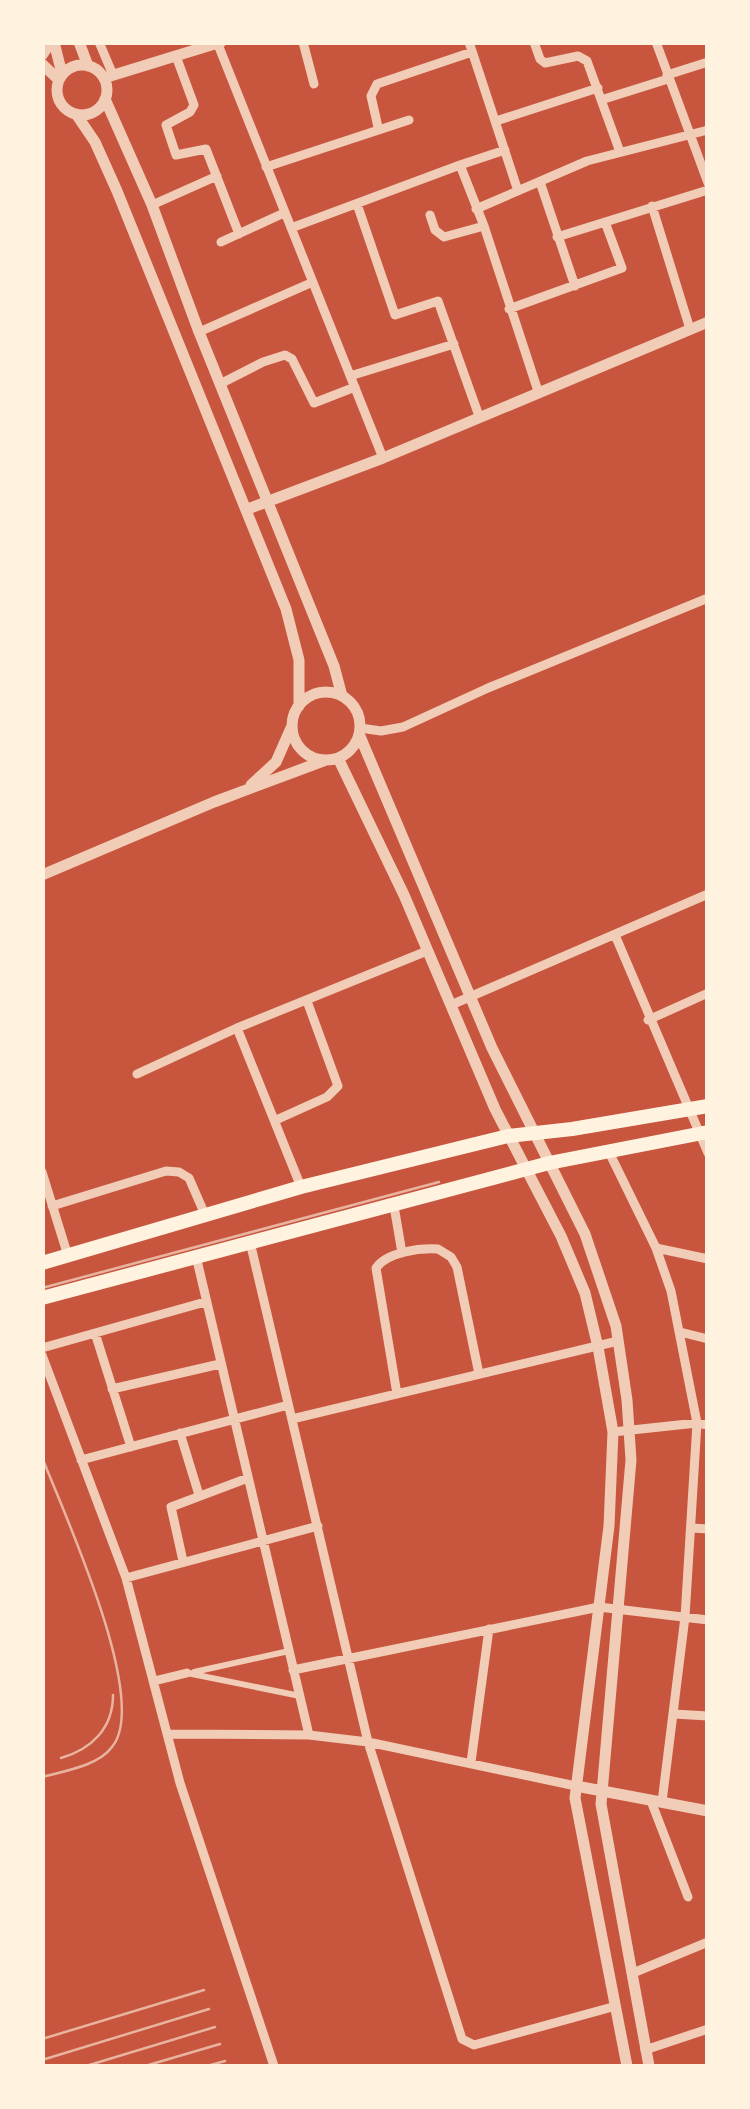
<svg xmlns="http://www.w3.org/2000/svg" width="750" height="2109" font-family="'Golos Text',sans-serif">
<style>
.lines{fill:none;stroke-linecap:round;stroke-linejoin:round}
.pedestrian{stroke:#f1ccb7;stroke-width:6}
.minor{stroke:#f1ccb7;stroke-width:9}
.tertiary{stroke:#f1ccb7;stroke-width:11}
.primary{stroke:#fff3e0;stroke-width:14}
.tram{stroke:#e9b49f;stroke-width:2.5}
</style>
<rect width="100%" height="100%" fill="#c8553d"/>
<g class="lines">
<path class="pedestrian" d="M194,1672L289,1651
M187,1673L300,1696"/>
<path class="minor" d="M99,42L113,75
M217,42L383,458
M303,42L314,84
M469,42L518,191
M534,42L540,59L545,63L578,56L587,61L620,152
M656,42L708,183
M176,56L194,105L190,112L166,125L176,155L206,149L239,234
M667,75L708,62
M601,100L668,79
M496,121L598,88
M378,127L371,96L377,84L472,52
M460,165L505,150
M266,167L409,120
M540,182L575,286
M357,204L395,315L438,301L479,416
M152,205L217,176
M652,206L690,329
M476,209L587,161L708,130
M430,215L435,230L444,237L484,226
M291,228L460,165L484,226L538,391
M557,237L708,190
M221,242L284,213
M509,309L622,268L605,222
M199,332L313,282
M350,376L454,344
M220,384L263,362L285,355L292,359L314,403L355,387
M360,728L381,731L403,727L488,688L708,598
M615,935L708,1153
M451,1005L708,894
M648,1020L708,993
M237,1028L301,1187
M137,1074L237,1028L427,951
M276,1120L327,1097L338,1086L307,1001
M608,1150L656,1248L671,1291L697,1423L685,1617L662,1802
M42,1172L68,1256
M52,1206L166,1171L179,1172L189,1178L206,1217
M394,1206L402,1253
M250,1242L368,1742L462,2039L474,2045L616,2006
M656,1248L708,1259
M196,1256L309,1735
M680,1332L708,1339
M95,1333L131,1447
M42,1348L205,1302
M42,1355L126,1578L180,1783L274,2066
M112,1389L220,1364
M397,1394L376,1268C387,1252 419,1248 438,1249L451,1257L457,1267L479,1374
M292,1419L618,1341
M613,1432L697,1423L708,1425
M180,1433L199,1495
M81,1460L288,1405
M692,1528L708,1529
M183,1561L171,1507L248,1478
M126,1578L318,1526
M293,1670L599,1607L708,1620
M154,1681L187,1673
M674,1714L708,1716
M168,1734L309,1735L368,1742L576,1786
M471,1762L489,1629
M651,1801L688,1897
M633,1973L708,1942
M645,2050L708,2029"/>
<path class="tertiary" d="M54,42L62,74
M79,42L88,66
M42,55L51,42
M42,64L59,80
M57 90a25 25 0 1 1 50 0a25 25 0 1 1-50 0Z
M104,78L221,42
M105,99L152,205L199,332L334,666L342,696
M76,114L95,142L117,191L286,609L299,660V706
M248,509L383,458L708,322
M292 726a34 34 0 1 1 68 0a34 34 0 1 1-68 0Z
M359,734L492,1048L585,1234L616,1326L627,1400L631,1460L601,1804L649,2066
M338,758L404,895L495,1109L561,1236L585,1293L598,1347L613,1432L609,1526L575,1798L627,2066
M251,785L276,762L291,728
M42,875L214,802L326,760
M576,1786L708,1811"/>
<path class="primary" d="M42,1263L301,1187L508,1136L572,1129L708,1106
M42,1298L549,1163L708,1132"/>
<path class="tram" d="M42,1288L439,1182
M42,1457C63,1512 151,1700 112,1747C98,1766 64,1771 42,1777
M61,1758C92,1749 113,1728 113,1695
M42,2039L204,1990
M42,2060L209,2009
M86,2066L215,2027
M145,2066L220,2044
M207,2066L225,2061"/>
</g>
<rect width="750" height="2109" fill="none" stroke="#fff3e0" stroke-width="90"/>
</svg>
